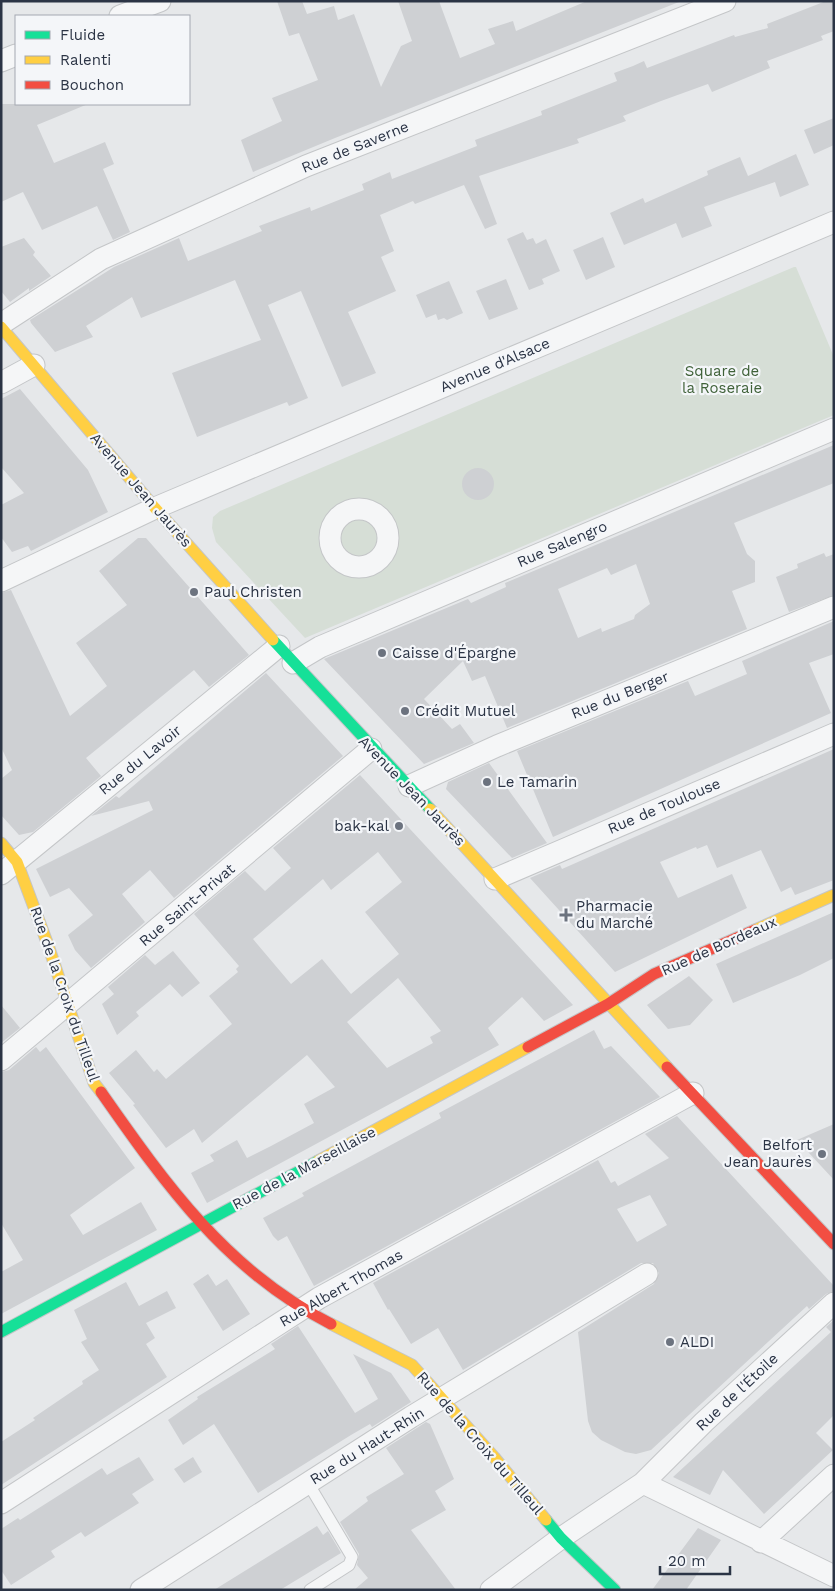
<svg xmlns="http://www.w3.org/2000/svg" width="835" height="1591" font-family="'Work Sans',sans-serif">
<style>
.green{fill:#d6ded6}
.building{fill:#ced0d3;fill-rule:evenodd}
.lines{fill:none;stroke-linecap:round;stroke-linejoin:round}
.lane-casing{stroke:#c4c6c8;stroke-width:13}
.street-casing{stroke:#c4c6c8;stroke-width:23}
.fast-casing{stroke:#c4c6c8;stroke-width:13}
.slow-casing{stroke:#c4c6c8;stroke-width:13}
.jam-casing{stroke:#c4c6c8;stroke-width:13}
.lane{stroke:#f5f6f7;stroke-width:11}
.street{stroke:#f5f6f7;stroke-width:21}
.fast{stroke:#16e098;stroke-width:11}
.slow{stroke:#ffcf43;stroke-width:11}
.jam{stroke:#f24e42;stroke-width:11}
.poi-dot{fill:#6c737f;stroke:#f4f6f9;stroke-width:2}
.labels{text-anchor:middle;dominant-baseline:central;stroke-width:4.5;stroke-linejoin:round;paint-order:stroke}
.street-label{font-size:15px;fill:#2b3445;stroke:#f4f6f9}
.park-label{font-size:15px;fill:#3f6138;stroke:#f4f6f9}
.poi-label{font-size:15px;fill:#2b3445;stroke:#f4f6f9;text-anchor:start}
</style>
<rect width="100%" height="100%" fill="#e6e8ea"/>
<path class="green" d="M794,267H796L834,357V415L305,638L216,542L212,528L213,517L220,511Z"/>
<path class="building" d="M277,1H302L307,14L334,6L338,20L354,14L381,87L401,46L412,41L398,1H439L460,58L495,44L488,29L513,21L516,31L587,1L679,2L335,138L253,172L241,140L282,121L272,98L318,80L299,33L289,36Z
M826,1H834V31L821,36L823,40L767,61L770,68L712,92L708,84L661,101L623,116L626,121L577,139L579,143L479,176L497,224L485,229L464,185L415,204L413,201L380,215L394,251L381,257L396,291L348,312L376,373L342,387L301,291L268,305L308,398L289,406L287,402L197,437L172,373L261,340L235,280L141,318L132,297L86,326L93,337L55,352L31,323L30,320L114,267L179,238L188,261L262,231L259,226L310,207L311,211L364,190L362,184L390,172L392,179L477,146L475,140L542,115L541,111L617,81L614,73L633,66L644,61L647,68L734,35L735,37L768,28L767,24Z
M1,104H88L37,125L54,163L105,142L114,164L103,169L130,232L113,240L97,206L42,230L23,192L1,202Z
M834,118V145L814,154L804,130Z
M796,154L809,185L780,197L775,182L704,207L712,226L682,238L676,223L624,245L610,213L643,198L645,203L708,175L707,171L740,157L748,176Z
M523,232L527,240L533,238L536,244L546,239L560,271L542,279L544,284L529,290L507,239Z
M603,237L615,267L586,280L573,250Z
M24,238L35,252L33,255L51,276L29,291V288L10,302L1,291V247Z
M506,279L518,309L489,320L476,291Z
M449,281L463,313L447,320L444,318L438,320L436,314L426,318L416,295Z
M20,389L88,470L108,512L31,551L28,546L12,552L1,537V505L24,493L1,467V399Z
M834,445V483L734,523L747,554L755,561V582L732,591L747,629L507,728L485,676L472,681L463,661L424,699L452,729L460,724L474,743L424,764L324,659L468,599L471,603L506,587L505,583ZM636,564L650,604L635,615L634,619L602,632L601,628L578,638L558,589L607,568L611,575Z
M462 484a16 16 0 1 1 32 0a16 16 0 1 1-32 0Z
M138,538H146L249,655L209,687L194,670L86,758L101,776L33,832L19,835L1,815V779L12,770L1,747V593L11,590L70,716L107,686L76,643L127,605L99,571Z
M824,553L826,557L834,554V595L789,612L776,577L798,568L797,564Z
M834,621V654L809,663L831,713L553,837L517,751L688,681L695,696L747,674L742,661Z
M266,673L343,756L174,898L150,870L122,894L145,922L91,968L75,950L68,935L93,915L69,888L50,897L36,869L153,810L149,801L91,816L116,796L119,798Z
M834,749V880L795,895L791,887L781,892L761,850L717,868L707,845L697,849L696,847L660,862L678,898L732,874L747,908L615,972L530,878L560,865L562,869Z
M489,763L547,843L512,858L446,789L448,782Z
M360,775L573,1005L544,1021L522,997L488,1028L499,1045L207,1203L191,1173L214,1161L210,1155L237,1140L247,1158L271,1146L314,1123L304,1104L335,1087L307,1055L202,1143L194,1129L166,1148L133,1105L135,1104L109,1073L136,1050L154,1072L157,1069L166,1079L232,1024L209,996L238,972L236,969L239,966L194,914L245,871L265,891L291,868L273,848ZM378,852L402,882L365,912L399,954L351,994L322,959L291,984L253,939L323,879L331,890ZM398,978L441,1031L430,1037L433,1043L387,1068L347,1022Z
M834,912V958L800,975L733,1003L716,964Z
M173,951L200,983L182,997L170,984L136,1012L139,1016L117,1035L102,1004L114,994L108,987L145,955L155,965Z
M689,976L713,1000L690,1025L668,1029L647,1005Z
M1,1005L20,1028L1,1043Z
M594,1030L604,1049L611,1046L660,1097L314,1286L287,1236L278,1241L273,1236L263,1218L304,1196L302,1193L441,1118L439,1113Z
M36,1047L40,1052L46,1047L135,1168L70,1215L83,1235L141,1202L157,1230L1,1314V1272L23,1260L1,1223V1072L9,1070Z
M677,1116L834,1286V1291L826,1294L809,1309L807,1306L651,1450L636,1454L625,1452L601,1440L592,1432L588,1421L578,1332L654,1284L659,1273L653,1263H641L463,1370L438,1328L411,1344L389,1309L388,1310L373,1283L598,1160L611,1183L615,1181L618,1186L669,1158L645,1134ZM650,1195L667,1225L637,1242L617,1209Z
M834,1124V1180L797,1140Z
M208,1274L216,1286L227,1279L250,1314L223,1331L193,1284Z
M126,1282L139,1306L167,1291L176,1308L146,1323L155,1338L146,1344L167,1377L1,1485V1442L35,1420L33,1418L83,1384L82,1381L99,1370L81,1342L87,1339L74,1310Z
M834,1320V1415L816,1433L833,1450L764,1514L723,1470L710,1495L673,1477L831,1332L826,1327Z
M298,1326L355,1413L378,1399L353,1354L391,1373L411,1402L372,1427L370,1424L351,1435L258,1493L214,1424L183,1445L168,1420L198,1399L197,1397L275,1349L271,1344Z
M426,1422L430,1424L454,1479L435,1491L446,1510L411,1530L456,1590H354L368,1578L357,1565L359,1554L340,1522L368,1501L366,1497L404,1474L386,1448Z
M139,1457L154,1480L132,1494L139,1503L85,1537L81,1532L51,1551L55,1557L11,1585L1,1570V1529L18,1518L20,1520L102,1468L107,1475Z
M193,1457L202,1472L184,1483L174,1469Z
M317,1526L323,1535L328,1531L341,1553L280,1590H214Z
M698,1528L721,1540L686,1590H652Z"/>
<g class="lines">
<g class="lane-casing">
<path id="lane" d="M308,1483L352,1557L349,1565L310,1590"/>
</g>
<g class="street-casing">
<path id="street" d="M120,16L160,1
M1,61L16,55
M1,324L101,259L306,166L725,1
M1,383L34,365
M330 538a29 29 0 1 1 58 0a29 29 0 1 1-58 0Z
M1,581L155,508L834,222
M293,663L320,647L834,429
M409,786L497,746L834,607
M1,874L279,646
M495,879L834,734
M1,1060L371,749
M643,1483L704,1422L834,1303
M1,1503L319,1298L693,1093
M761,1542L834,1475
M141,1590L411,1417L647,1274
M491,1590L561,1538L643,1483L834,1576"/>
</g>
<g class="fast-casing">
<path id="fast" d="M273,640L430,809
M1,1332L318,1161
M546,1520L561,1538L615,1590"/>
</g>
<g class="slow-casing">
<path id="slow" d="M1,327L155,508L273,640
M430,809L667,1067
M1,843L17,862L48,945L94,1083L101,1092
M755,930L834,895
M318,1161L528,1047
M331,1324L412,1365L494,1457L546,1520"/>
</g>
<g class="jam-casing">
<path id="jam" d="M528,1047L608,1004L654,974L755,930
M667,1067L834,1244
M101,1092C166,1185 227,1271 331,1324"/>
</g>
<use href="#lane" class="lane"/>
<use href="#street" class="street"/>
<use href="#fast" class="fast"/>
<use href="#slow" class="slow"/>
<use href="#jam" class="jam"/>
</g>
<g class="poi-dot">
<circle cx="194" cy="592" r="5"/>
<circle cx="382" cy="653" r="5"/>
<circle cx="405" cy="711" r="5"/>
<circle cx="487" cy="782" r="5"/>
<circle cx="399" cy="826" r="5"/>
<path d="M563.5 907.5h5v5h5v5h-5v5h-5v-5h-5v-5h5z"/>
<circle cx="822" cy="1154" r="5"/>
<circle cx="670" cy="1342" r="5"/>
</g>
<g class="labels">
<g class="street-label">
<text transform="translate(355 147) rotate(-22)">Rue de Saverne</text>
<text transform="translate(495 365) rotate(-23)">Avenue d'Alsace</text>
<text transform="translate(141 490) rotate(49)">Avenue Jean Jaurès</text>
<text transform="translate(562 544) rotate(-23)">Rue Salengro</text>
<text transform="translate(620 695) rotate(-22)">Rue du Berger</text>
<text transform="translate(140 760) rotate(-39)">Rue du Lavoir</text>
<text transform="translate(412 791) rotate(46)">Avenue Jean Jaurès</text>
<text transform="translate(664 806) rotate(-23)">Rue de Toulouse</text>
<text transform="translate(187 905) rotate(-40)">Rue Saint-Privat</text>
<text transform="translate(719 946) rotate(-24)">Rue de Bordeaux</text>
<text transform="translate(65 994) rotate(71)">Rue de la Croix du Tilleul</text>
<text transform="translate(304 1168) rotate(-28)">Rue de la Marseillaise</text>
<text transform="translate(341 1288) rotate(-30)">Rue Albert Thomas</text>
<text transform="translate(737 1392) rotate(-43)">Rue de l'Étoile</text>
<text transform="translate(480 1443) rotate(49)">Rue de la Croix du Tilleul</text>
<text transform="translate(367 1446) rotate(-32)">Rue du Haut-Rhin</text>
</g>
<g class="park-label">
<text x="722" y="371">Square de<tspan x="722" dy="17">la Roseraie</tspan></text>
</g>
<g class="poi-label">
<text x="204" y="592">Paul Christen</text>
<text x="392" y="653">Caisse d'Épargne</text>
<text x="415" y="711">Crédit Mutuel</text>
<text x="497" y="782">Le Tamarin</text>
<text x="389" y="826" text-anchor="end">bak-kal</text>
<text x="576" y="906">Pharmacie<tspan x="576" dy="17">du Marché</tspan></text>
<text x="812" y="1145" text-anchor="end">Belfort<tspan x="812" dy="17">Jean Jaurès</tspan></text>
<text x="680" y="1342">ALDI</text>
</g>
</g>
<rect width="835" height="1591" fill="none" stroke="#2b3445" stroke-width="5"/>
<rect x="15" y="15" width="175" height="90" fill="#f4f6f9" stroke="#a4a8b1"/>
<rect x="25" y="31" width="25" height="8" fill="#16e098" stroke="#a4a8b1"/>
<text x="60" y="40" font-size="15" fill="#2b3445">Fluide</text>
<rect x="25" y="56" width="25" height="8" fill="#ffcf43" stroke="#a4a8b1"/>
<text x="60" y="65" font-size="15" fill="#2b3445">Ralenti</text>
<rect x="25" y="81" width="25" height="8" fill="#f24e42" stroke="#a4a8b1"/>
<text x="60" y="90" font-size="15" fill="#2b3445">Bouchon</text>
<path d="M660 1566v8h70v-8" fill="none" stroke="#2b3445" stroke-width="2.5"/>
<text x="668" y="1566" font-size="15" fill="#2b3445" stroke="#f4f6f9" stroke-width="4" paint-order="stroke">20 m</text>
</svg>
